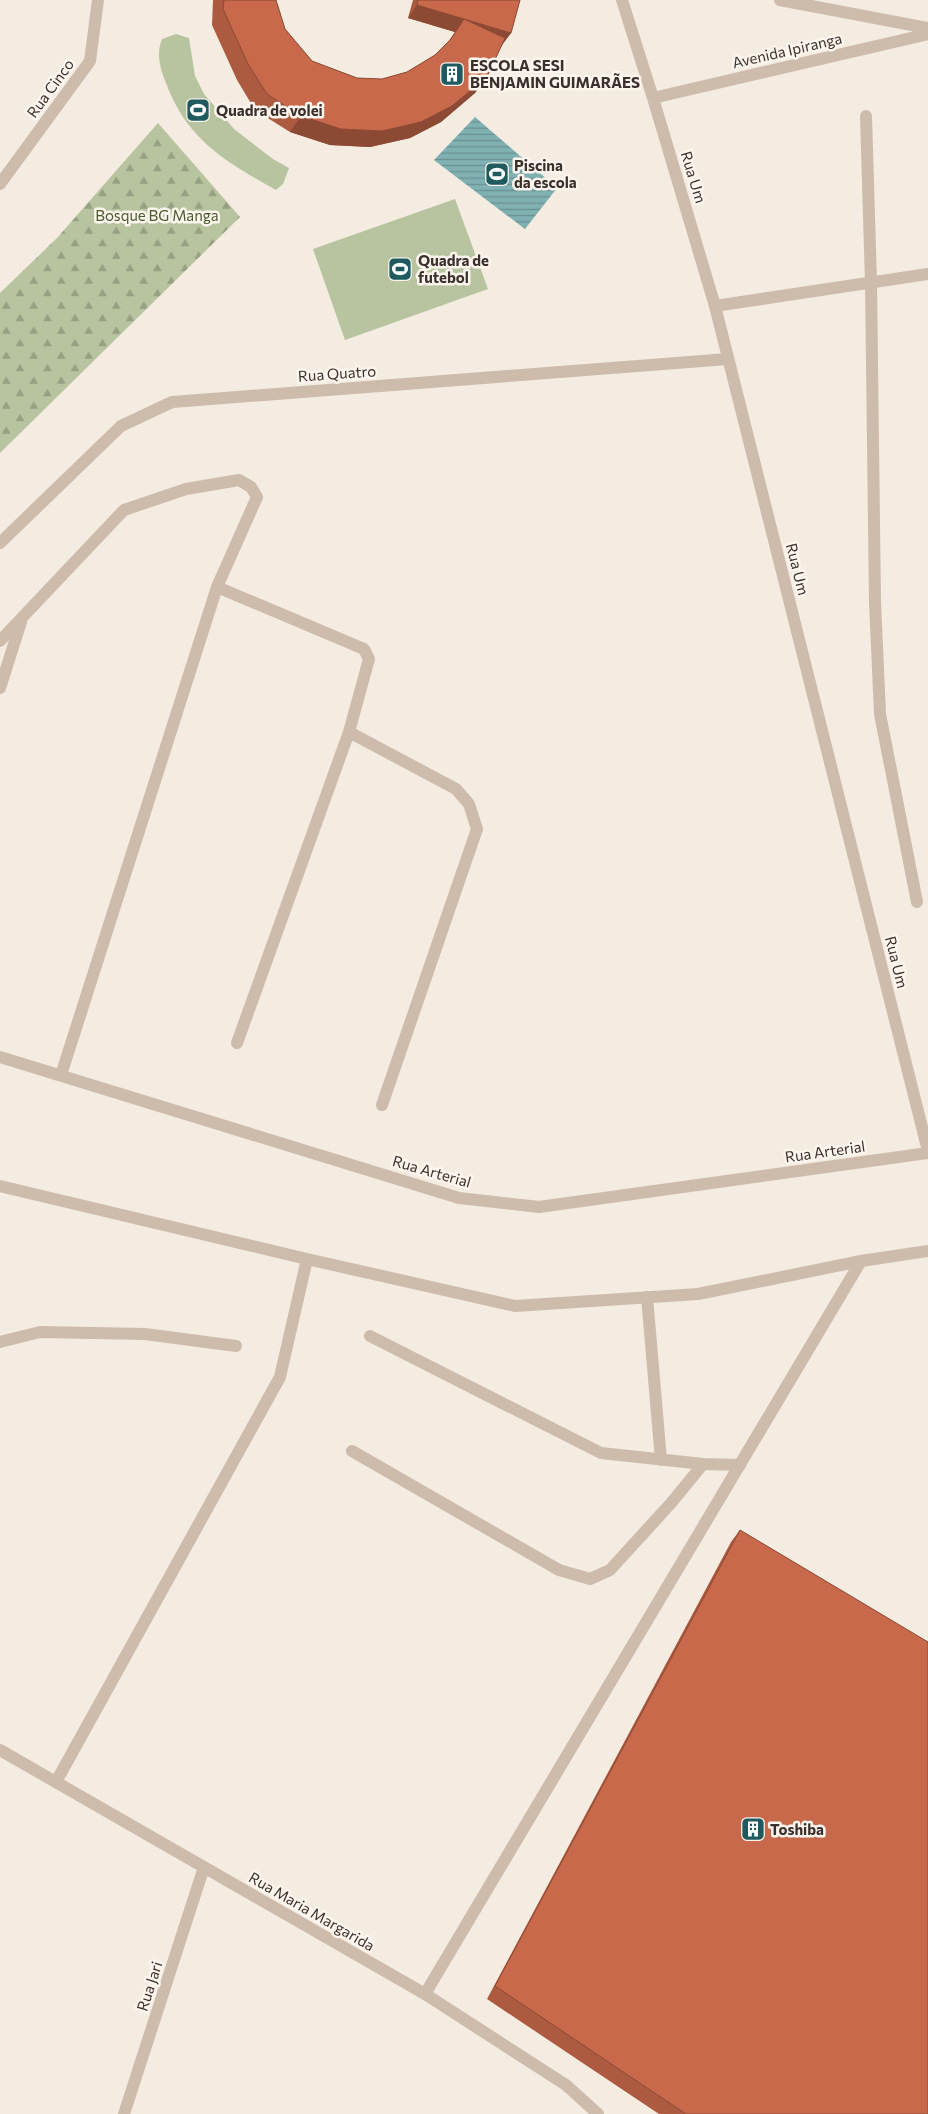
<svg xmlns="http://www.w3.org/2000/svg" width="928" height="2114" font-family="Commissioner,sans-serif">
<style>
.grass{fill:#b8c4a0}
.forest{fill:url(#forest-firs)}
.water{fill:url(#water-rules)}
.lines{fill:none;stroke-linecap:round;stroke-linejoin:round}
.service{stroke:#cdbbac;stroke-width:12}
.minor{stroke:#cdbbac;stroke-width:12}
.wall{fill:#ac5a40}
.shaded-wall{fill:#8c4a34}
.building{fill:#c8694b;stroke:#8c4a34}
.labels{text-anchor:middle;dominant-baseline:central;stroke-width:5;stroke-linejoin:round;paint-order:stroke}
.street-label{font-size:15px;fill:#3b302b;stroke:#fbf5ee}
.poi-label{font-size:15px;font-weight:bold;fill:#3b302b;stroke:#fbf5ee;text-anchor:start}
.park-label{font-size:15px;fill:#4a5a2e;stroke:#fbf5ee}
</style>
<defs>
<pattern id="forest-firs" width="22" height="20" patternUnits="userSpaceOnUse" patternTransform="scale(1.25)"><rect width="22" height="20" fill="#b8c4a0"/><path d="M5 1l3.5 6h-7zM16 11l3.5 6h-7z" fill="#97a083"/></pattern>
<pattern id="water-rules" width="6" height="5" patternUnits="userSpaceOnUse" patternTransform="scale(1.25)"><rect width="6" height="5" fill="#7fb0b2"/><path d="M0 2.5h6" fill="none" stroke="#699091"/></pattern>
</defs>
<rect width="100%" height="100%" fill="#f4ebe1"/>
<path class="grass" d="M176,34L189,38L195,76L204,94L234,129L273,159L289,168L283,184L276,190C226,162 187,140 166,83C160,68 156,54 162,39Z
M455,199L488,289L345,340L313,249Z"/>
<path class="forest" d="M158,123L240,217L0,453V293L57,238Z"/>
<path class="water" d="M475,117L557,188L525,229L434,160Z"/>
<g class="lines">
<path class="service" d="M866,116L871,283L875,602L880,714L917,902
M715,306L928,274
M217,587L364,649L369,659L349,732L237,1043
M0,641L124,510L186,489L239,480L251,487L257,497L217,587L61,1075
M0,688L21,622
M349,732L456,789L469,804L477,829L382,1105
M647,1297L661,1460
M370,1336L601,1453L703,1464
M0,1342L40,1332L145,1334L236,1346
M352,1451L559,1570L590,1579L610,1570L672,1502L703,1464L740,1465"/>
<path class="minor" d="M622,0L653,98L715,306L928,1151
M780,0L928,28
M653,98L928,34
M0,184L90,61L98,0
M0,543L121,426L172,402L728,359
M0,1057L459,1198L539,1207L928,1153
M0,1186L307,1259L515,1306L698,1294L861,1261L928,1251
M0,1750L425,1994L566,2085L598,2114
M56,1782L280,1377L307,1259
M425,1994L861,1261
M124,2114L204,1867"/>
</g>
<path class="wall" d="M213,0H276L285,29L312,61L357,78L382,79L407,72L435,55L448,42L455,32L408,18L413,0H520L511,33L502,45L475,93L441,122L410,138L370,147L330,145L290,132L255,110L237,80L212,25Z
M740,1530L928,2114H659L487,1999L731,1542Z"/>
<path class="shaded-wall" d="M417,5L511,33L502,45L456,32L464,19L455,32L408,18Z
M487,77L475,93L441,122L410,138L370,147L330,145L290,132L301,116Z"/>
<path class="building" d="M224,0H276L285,29L312,61L357,78L382,79L407,72L435,55L451,39L464,19L505,38L487,77L452,106L421,122L382,131L341,129L301,116L267,94L248,64L223,9Z
M418,0H520L511,33L417,5Z
M740,1530L928,1642V2114H686L495,1986Z"/>
<defs>
<g id="building-square" transform="scale(1.25)"><rect x="-9" y="-9" width="18" height="18" rx="4" fill="#1f5a5e" stroke="#fbf5ee"/><path d="M-4-6H4V6H1V3H-1V6H-4ZM-2.5-4.3h1.7v1.8h-1.7ZM.8-4.3h1.7v1.8H.8ZM-2.5-1h1.7V.8h-1.7ZM.8-1h1.7V.8H.8Z" fill="#fff"/></g>
<g id="stadium-square" transform="scale(1.25)"><rect x="-9" y="-9" width="18" height="18" rx="4" fill="#1f5a5e" stroke="#fbf5ee"/><path d="M0-5a6.5 5 0 1 0 0 10a6.5 5 0 1 0 0-10ZM-3.5-1.8h7v3.6h-7Z" fill="#fff"/></g>
</defs>
<g fill-rule="evenodd">
<use href="#building-square" x="452" y="74"/>
<use href="#stadium-square" x="198" y="110"/>
<use href="#stadium-square" x="497" y="174"/>
<use href="#stadium-square" x="400" y="269"/>
<use href="#building-square" x="753" y="1829"/>
</g>
<g class="labels">
<g class="street-label">
<text transform="translate(787 50) rotate(-13)">Avenida Ipiranga</text>
<text transform="translate(50 88) rotate(-54)">Rua Cinco</text>
<text transform="translate(694 177) rotate(73)">Rua Um</text>
<text transform="translate(337 373) rotate(-4)">Rua Quatro</text>
<text transform="translate(798 569) rotate(76)">Rua Um</text>
<text transform="translate(897 962) rotate(76)">Rua Um</text>
<text transform="translate(825 1151) rotate(-8)">Rua Arterial</text>
<text transform="translate(432 1171) rotate(16)">Rua Arterial</text>
<text transform="translate(312 1911) rotate(30)">Rua Maria Margarida</text>
<text transform="translate(149 1986) rotate(-72)">Rua Jari</text>
</g>
<g class="poi-label">
<text x="470" y="65">ESCOLA SESI<tspan x="470" dy="17">BENJAMIN GUIMARÃES</tspan></text>
<text x="216" y="110">Quadra de volei</text>
<text x="514" y="165">Piscina<tspan x="514" dy="17">da escola</tspan></text>
<text x="418" y="260">Quadra de<tspan x="418" dy="17">futebol</tspan></text>
<text x="770" y="1829">Toshiba</text>
</g>
<g class="park-label">
<text x="157" y="215">Bosque BG Manga</text>
</g>
</g>
</svg>
